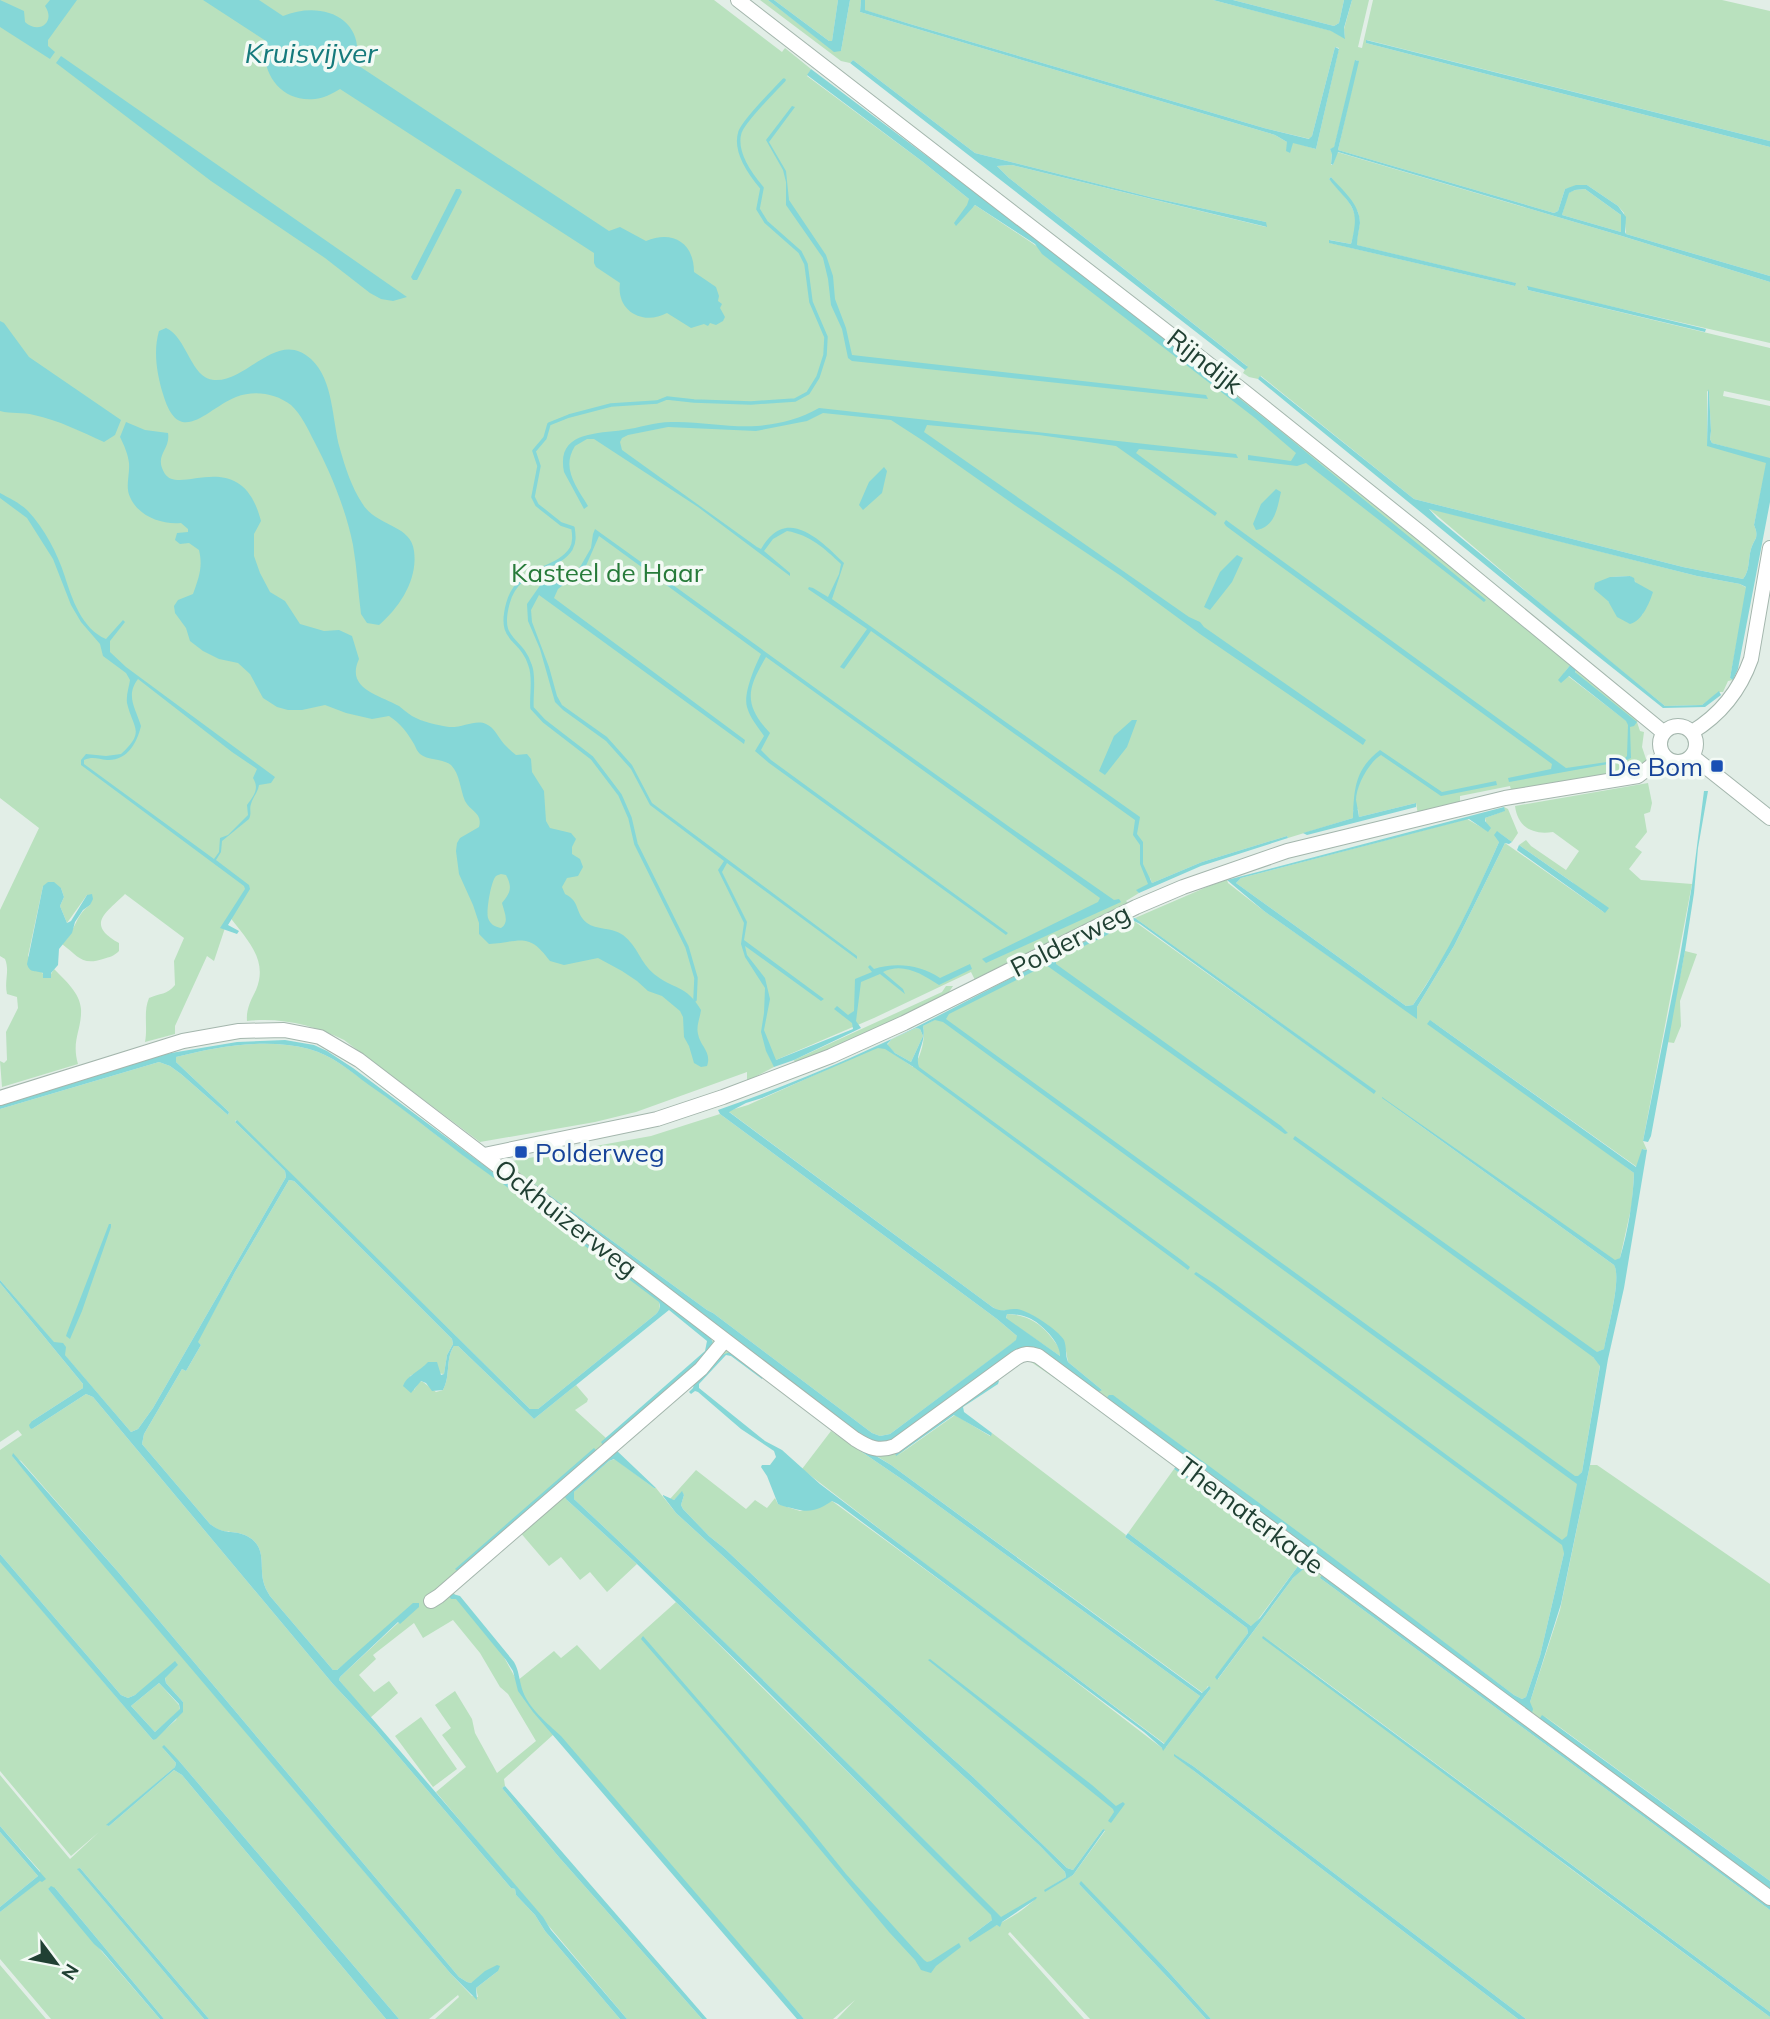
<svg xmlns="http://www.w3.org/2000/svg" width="1770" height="2019" font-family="Mulish,sans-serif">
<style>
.green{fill:#b9e1be;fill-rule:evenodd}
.water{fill:#85d7d7;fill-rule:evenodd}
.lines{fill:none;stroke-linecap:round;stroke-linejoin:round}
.stream{stroke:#85d7d7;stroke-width:3.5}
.minor-casing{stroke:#a4b6ad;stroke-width:16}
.minor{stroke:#fff;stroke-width:14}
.transit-dot{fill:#1a4fb4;stroke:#f3faf5;stroke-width:2.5}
.labels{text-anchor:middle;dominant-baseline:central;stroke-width:7;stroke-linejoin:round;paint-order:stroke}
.street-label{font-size:26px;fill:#204033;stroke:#f3faf5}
.park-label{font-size:26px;fill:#277b3a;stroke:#f3faf5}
.transit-label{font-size:26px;fill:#164399;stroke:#f3faf5;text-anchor:end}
.water-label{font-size:28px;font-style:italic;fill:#157a7c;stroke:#f3faf5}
</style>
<rect width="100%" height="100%" fill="#e2eee7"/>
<path class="green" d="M0,0H714L782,52L785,48L811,69L807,76L923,162L969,199L973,207L975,205L1038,247L1045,245L1245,399L1572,663L1564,673L1633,726L1575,672L1577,668L1641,718L1637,722L1640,731L1644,732L1642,747L1647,762L1639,769L1512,794L1510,786L1460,796V805L1418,815L1416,803L1359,817L1358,809L1353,810V818L1288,838L1287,836L1202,862L1152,883L1150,878L1148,885L1137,890L1139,893L1126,901L1131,906L1071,935L1056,938L1044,947L975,980L971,972L874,1018L776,1060L774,1067L747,1081V1072L636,1112L595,1122L480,1142L344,1040C313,1025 281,1017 247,1021C246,1009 251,1000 256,990C269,959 246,939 229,916L214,961L207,956L175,1026V1034L145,1042C148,1027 143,1012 149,998C160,993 167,995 175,985L174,961L184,938L125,894C106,913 85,924 119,943V951C114,956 110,957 103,959C82,966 78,956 62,944C75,933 75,915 90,905L92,895H87L67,923L60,906L64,897L61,888L43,886L28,956L44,975L51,974L54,969C65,980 80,993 81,1009C82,1030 71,1040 78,1064L2,1087L0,1061L4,1063L7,1060L6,1032L18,1008L17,997L7,994C4,981 10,971 5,959L0,956V910L39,828L0,798Z
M760,0H768L834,51H841L850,0H861L860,12L1275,135L1287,142L1289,153L1292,142L1316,149L1339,48L1335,47L1312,136L1310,139L1264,128L910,24L864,10L865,0H1213L1332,31L1345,38L1344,29L1352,0H1369L1358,47L1362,48L1373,0H1722L1770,11V141L1367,40L1366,43L1770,147V276L1626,234L1624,213L1618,206L1587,185L1565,189L1558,211L1554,213L1338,150L1358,61L1356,60L1334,148L1330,149L1332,153L1331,165H1333L1337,152L1622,236L1770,282V343L1527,287L1528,290L1770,348V401L1724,391L1723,396L1770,406V459L1712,443L1710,439L1711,431L1709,392L1707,391V445L1767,462L1754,525C1756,530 1757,532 1756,538C1754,542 1752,545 1751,549C1748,559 1750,571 1743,579L1683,567L1414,499L1261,376L1258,379L1249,377L1243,373L1247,366L1009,178L997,166L1012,165L1266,227V222L1154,198L975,153L853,60L850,63L841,61ZM1331,177L1358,212L1360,222L1356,245L1515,283V286L1330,243V240L1351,244C1353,237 1356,229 1356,222C1356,205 1339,191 1329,179Z
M774,0H838L832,41H829Z
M1233,0H1344L1339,23L1334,26Z
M1585,189L1621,215V232L1562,215L1568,193L1575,190Z
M1428,508L1697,576L1740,584L1747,588L1730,678L1733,680L1728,681L1723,692H1719L1702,705L1665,706L1568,627ZM1630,576L1635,581L1643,611L1642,615L1612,606L1608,601L1610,577Z
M1648,783L1652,803L1650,812L1644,814L1647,832L1635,847L1642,852L1629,869L1641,880L1692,884L1643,1141L1647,1150L1643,1149L1637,1167L1430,1020L1634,1173L1632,1204L1620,1258L1615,1261L1382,1098L1614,1265C1622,1277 1607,1332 1604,1349L1598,1352L1593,1357L1600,1365L1582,1472L1577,1478L1578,1485L1564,1553L1540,1656L1526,1697L1522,1699L1514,1695L1113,1395L1529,1713L1530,1702L1560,1610L1590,1465H1597L1770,1584V1881L1543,1715L1770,1890V1906L1328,1579L1320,1578L1770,1910V2012L1264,1636L1571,1869L1770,2017V2019H1526L1193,1766L1175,1755L1194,1771L1518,2019H1211L1165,1968L1081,1882L1079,1884C1121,1929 1165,1973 1206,2019H1090L1010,1932L1008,1934L1084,2019H837L855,2000L833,2019H804L554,1734L504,1779L505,1786L502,1788L558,1856L702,2019H627L436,1792L466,1767L442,1735L451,1728L435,1705L455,1691L472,1719L475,1733L497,1773L536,1741L508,1694L500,1687L480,1653L453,1620L423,1638L414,1623L373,1655L376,1659L359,1675L374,1692L389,1681L398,1693L370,1718L339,1680L340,1677L399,1622L400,1623L419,1603L337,1670H333L270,1596C267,1591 264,1586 263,1580C260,1562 266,1546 247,1536C232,1529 225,1536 210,1524L142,1444L144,1434L182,1369L186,1371L201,1345L197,1342L235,1272L289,1180L294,1181L452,1339L453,1344L447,1355L444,1374L420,1371L410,1376L414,1390L420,1381L423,1382L436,1392L443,1390C451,1376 445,1359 454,1346H458L534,1419L576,1385L588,1399L587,1402L575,1410L606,1438L601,1442L700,1364L713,1340L659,1302L660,1309L656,1314L538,1409H530L236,1120L235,1122L285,1171L286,1177L153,1408L138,1429L131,1432L0,1280V1109L159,1062L170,1066L181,1074L228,1115L229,1112L176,1062V1057C218,1046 267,1038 309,1049C332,1055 350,1071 369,1084C411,1114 451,1148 494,1177L495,1174L485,1166L651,1136L720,1114L997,1319L1017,1336V1340L890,1434L880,1436L872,1433L713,1313L707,1310L522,1175L668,1289L865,1438L877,1443L1018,1352L1102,1390L1068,1362L1066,1351L1032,1315L1007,1310L999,1311L991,1306L728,1111L748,1105L881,1045L913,1067C921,1058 926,1037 923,1026L1095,936L1123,923L1134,921L1374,1093L1375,1091L1135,918L1209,886L1229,879L1227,880L1228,883L1264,911L1417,1018V1007L1454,946L1505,843L1605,913L1572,882L1519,845L1526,840L1531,846L1566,870L1579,851L1553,832C1533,835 1518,828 1515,806ZM730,1352L848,1438L891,1465L1203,1693L1208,1686L1211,1688L1166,1747L1162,1748L1020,1639L832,1501L800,1511L778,1504L775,1498L767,1508L755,1500L746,1509L696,1470L670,1499L674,1500L682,1492L684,1495L681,1505L683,1509L709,1536L725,1549L850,1667L973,1777L1067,1868L1073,1870L1103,1829L1105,1831L1073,1875L1045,1890L1066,1877L1065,1872L1040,1846L676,1513L656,1488H654L615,1459L609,1461L574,1492V1499C720,1635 861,1776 1001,1918L1037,1897C1019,1916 992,1928 968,1938L992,1920V1915L676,1602L600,1670L577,1645L561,1658L554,1651L517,1681L499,1648L452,1591L519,1531L549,1566L561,1557L580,1580L590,1572L607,1592L637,1564L567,1500L566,1492L718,1358ZM1028,1360C1124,1424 1216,1495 1307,1565L1293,1578L1218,1679L1216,1677L1248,1633L1247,1628L1125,1537L1126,1535L992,1433L990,1436L955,1415L897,1456L1007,1371Z
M1504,807L1508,809L1518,833L1512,842L1498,832L1499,842L1476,894L1447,952L1413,1005L1406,1006L1236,883L1241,878L1467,819L1488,831L1485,818L1504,811Z
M1685,951L1697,954L1680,1001L1681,1026L1674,1043L1667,1042Z
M946,986H953L947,995L904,1018L796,1065L794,1060L942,992Z
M916,1028L920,1029L923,1036L911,1062L895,1053L887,1045L892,1039Z
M0,1283L83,1384V1388L32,1421V1429L86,1394L93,1397L333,1684L376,1730L511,1888L515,1889L516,1895L535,1915L545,1931L620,2019H435L459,1997L458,1995L429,2019H399L180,1762L162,1747L176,1763L175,1767L107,1825L109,1826L174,1770L182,1775L386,2019H209L80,1868L78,1870L204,2019H164L55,1888L48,1889L160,2019H51L0,1959V1912L40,1880V1871L0,1826V1775L70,1859L99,1832L71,1856L0,1771V1561L153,1740L176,1720L183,1702L166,1683L165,1677L178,1665L135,1695L128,1698L121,1695L0,1554V1450L22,1435L18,1430L0,1442ZM12,1456L21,1461L119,1573L459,1977L467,1982L471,1983L498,1971L476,1988L478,1997L472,1996L451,1974Z
M1007,1314C1033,1315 1046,1328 1060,1349V1356L1006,1319Z
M831,1431L906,1482L1200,1696L1166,1743L1165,1744L968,1597L802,1469Z
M1174,1469L1298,1561V1566L1254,1625L1251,1626L1128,1533Z
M159,1683L179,1705L180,1710L155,1732L131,1706Z
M421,1717L457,1769L433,1787L395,1736Z
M0,1832L38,1876L0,1907Z
M0,1965L46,2019H0Z"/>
<path class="water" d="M0,0L24,11L25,22C39,35 56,22 45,6L50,0H77L48,40V46L55,52L50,59L0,27Z
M203,0H259L283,16C322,0 366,18 356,64L609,231L620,227L646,241C673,230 694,243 694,272L716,287L719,296L718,301L722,304L720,308L725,317L723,321L716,325L710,323L708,326L704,324L691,328L667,313C643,326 616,311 620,283L596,267L594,263V253L340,89C332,94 324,98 315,99C281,103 259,72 266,41Z
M768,0H774L829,41H832L838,0H850L841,51L834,52Z
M861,0H865V10L910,24L1264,128L1309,139L1312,136L1335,47L1339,49L1316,149L1293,143L1290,153L1286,151L1287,142L1275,135L860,12Z
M1213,0H1233L1334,26L1339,23L1344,0H1352L1344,28L1345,39L1331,31Z
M1366,40L1770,141V147L1366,43Z
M61,56L407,297L393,301L381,299L370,293L325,258L211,181L56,63Z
M853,60L975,153L1154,198L1266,222L1267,227L1012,165L997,166L1009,178L1248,367L1245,370L850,63Z
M1355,60L1359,61L1338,150L1554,213L1558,211L1565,189L1576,185H1587L1618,206L1626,217L1625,232L1626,234L1770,276V282L1622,236L1338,152L1333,165L1331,164L1332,154L1330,149L1334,147ZM1585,189L1621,215V232L1562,215L1569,193L1575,190Z
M811,69L1045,245L1278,429L1486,600L1484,602L1306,463L1297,466L1248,460V455L1291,461L1296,453L1255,418L1042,254L1035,244L975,205L956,226L954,223L967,205L969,199L923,162L807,75Z
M792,106L795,107L769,142L786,171L789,200L826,255L833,276L835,299L846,328L852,355L1206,395L1208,399L852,361L848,358L842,329L831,305L828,279L823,258L786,205V182L783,170L766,140Z
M1331,177C1342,190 1360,204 1360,223C1359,230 1357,238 1357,245L1516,283L1515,286L1329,243V240L1351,244C1361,205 1351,207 1329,179Z
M456,189H460L462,192L417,280H413L411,277Z
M1527,286L1706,329L1705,332L1528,290Z
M0,321L4,323L29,357L121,420L115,435L104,442C82,432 58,420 34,415C23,412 11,414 0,411Z
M166,328C187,337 191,379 214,380C247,383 277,328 311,359C334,380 332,421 340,449C345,467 352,488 362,503C376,527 411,524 414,551C418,579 400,607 379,625L367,623L361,614C358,591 357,568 353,545C346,510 331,473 314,441C308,429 301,414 291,405C275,393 254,390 236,397C206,409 179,449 163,394C157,374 153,352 159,331Z
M1260,376L1414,499L1683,567L1743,579C1750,571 1748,559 1751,549C1752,545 1754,542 1756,538C1757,532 1756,530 1754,525L1766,463L1707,446L1708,389L1709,392L1711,431L1710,439L1712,443L1770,458V502L1738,669L1733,680L1730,678L1746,587L1740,584L1697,576L1429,509L1437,518L1665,706L1702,705L1719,691L1721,695L1705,707L1663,708L1565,630L1297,411L1258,379Z
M819,408L1236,454L1238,458L1139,449L1136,453L1217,513L1215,516L1116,446L1039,435L927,425L924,432L1189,617L1200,622L1204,627L1366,740L1363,745L1200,634L1121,576L1016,506L925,442L891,420L823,413L807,421L756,431L668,427L628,435L622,438L620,442L622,450L757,547L761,549C764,544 768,538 772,535C796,513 827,547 844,563L832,599L1140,817L1137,834L1143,842V864L1152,883L1202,862L1287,836L1288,838L1201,866L1139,893L1136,890L1148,884L1140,864V845L1133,835L1135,820L871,631L844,669L840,667L867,629L808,589L809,587L813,588L828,597L839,574L841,564C824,548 810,535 787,531L773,539L764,551L790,573V576L698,507L594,439H587L575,446C561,468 576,486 588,506L584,509L564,472C556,432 595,434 623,430C639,428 655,422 671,422C700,421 729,428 757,426C779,424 800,419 819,408Z
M126,422L145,430L168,433C171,450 153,455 165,474C180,496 241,444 261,521L254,534V556L260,573L270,592L285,601L300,624L324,631L339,630L352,636L359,659C345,689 380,695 399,706C403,709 407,713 412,716C422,722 437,725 449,727C462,728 476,719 486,724C495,728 498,737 504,744C508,748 512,752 516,755L527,754L531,759L532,772L544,791L546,821L550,828L571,833L576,839L572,847V854L580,859L583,867L578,876L567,878L562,887L565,894C581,902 574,912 587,923C596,930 612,927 623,935C637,945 641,964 654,974C672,989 687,985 701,1010C700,1018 696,1026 698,1034C700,1046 712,1052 707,1066L701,1067L694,1063L689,1046L684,1037L683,1017L680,1011L662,996L648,991L637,981L622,971L598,958L564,965L550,961C528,931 521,942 489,944L479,934V923L473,905L459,874L456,851L457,843L460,838L479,827C483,813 471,812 465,801C460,789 460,774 451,765C442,758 428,761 420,754C417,751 416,748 414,744C407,732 401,724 389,716L372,719L346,713L325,705L302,710H288L277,707L263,698L250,674L238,663L219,659L203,651L190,641L186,628L175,613L174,606L178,600L193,594C199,577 203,567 199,550L189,543L180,544L175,540L177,533L188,532V529L181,523C162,525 138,516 130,497C125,487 130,474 129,463C128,454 124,445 120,437ZM501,874L506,875C513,888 510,893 502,903C504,912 510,922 501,928C495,927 490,924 488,918C486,911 491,881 496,876C497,875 499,875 501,874Z
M884,467L887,471L882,493L863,510L859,505L869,482Z
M1276,489L1281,492C1277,509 1275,527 1256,530L1253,524L1261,504Z
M0,493C9,498 20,503 28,511C44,528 58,554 65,577C72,599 82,629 106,639L123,620L125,622L110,641V652L126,667L275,777L271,783L259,785C258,792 253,797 251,804C249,809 252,813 249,819L222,841L221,852L216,860L249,885L250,889L228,925L239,931L237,934L220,928L245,889L244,886L81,765V760L86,754L106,756L121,754C146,731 133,729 127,703C126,695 129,687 130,680L126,673L103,656L100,644L81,622L71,605L53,559L27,518L0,498ZM138,679L232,752L257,769L253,778C260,789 253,797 247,805L248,815L228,835L220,838L219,852L214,859L84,764V760C93,756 98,759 107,760C127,761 137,743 141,726C136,709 125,696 138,679Z
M1226,520L1566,768L1614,761V763L1509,782L1508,778L1551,769L1552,764L1257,549L1226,526L1224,523Z
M595,529C768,653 939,779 1114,900L1119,899L1121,902L986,963L982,959L1098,902L1100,898L766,657C747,689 743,704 770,733L761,750L771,760L1008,933L1006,935L769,763L755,751L764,736C758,727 750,718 747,707C743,694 755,666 761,654L599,536L585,568L558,589L554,598L745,740L744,744L539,595L531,610L532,622L549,667L557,696L562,705L607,737L632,765L652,803L857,956V959L727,863L722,872L747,922L744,940L824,999L821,1001L745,946L747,955L765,978L770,999L764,1030L776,1060L853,1029L852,1023L834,1009L837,1006L848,1015L854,1011L855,979L872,972L868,967L870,965L874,969C896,962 921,965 940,978L970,964L972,969L939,985C922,974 903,962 883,972L903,989L905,994L880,974L861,982L856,1021L861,1028L794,1060L774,1067L766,1051L761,1032L764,1013L765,988L745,957L741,944L744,923L718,870L724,861L650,805L631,769L606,741L563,710L555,702L540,649L528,621L527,604L541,584L566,578L580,567L591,548L593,534Z
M1237,555L1243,558L1232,582L1210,610L1204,607L1220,572Z
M1630,576L1634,578L1635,582L1653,592C1649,604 1642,621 1630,624L1617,617L1608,601L1594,589L1595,583L1610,577Z
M1572,663L1577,668L1575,672L1637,722L1634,726L1630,727L1631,758L1625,761L1624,759L1627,756L1628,725L1626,721L1569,676L1561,683L1558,680Z
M1132,720H1137L1127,747L1105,775L1099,771L1114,736Z
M1380,750L1442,792L1496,781L1497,785L1441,796L1381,755C1369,762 1356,786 1356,800C1357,805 1358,811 1359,817L1416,803V807L1307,835L1303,833L1353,818C1354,789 1355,769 1380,750Z
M1704,791H1708L1698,848L1694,893L1685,951L1651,1136L1648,1142L1643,1141L1680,956L1692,885Z
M1504,807L1505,811L1485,818V821L1491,828L1488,832L1469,819L1241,878L1236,883L1406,1006L1413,1005C1448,954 1474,899 1499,842L1494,835L1497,831L1512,842L1509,844L1505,843L1454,946L1417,1007V1019L1264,911L1227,880Z
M1519,845L1609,908L1605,913L1517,850Z
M48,882H54L61,888L64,897L60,906L67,923L71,921L87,895L92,894L93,899L90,905L83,910L75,922L72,933L59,949L58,965L51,973V978H43V973C36,970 30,974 27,964L43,886Z
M1135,918L1376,1091L1374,1094L1140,924L1134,921L1124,924L1122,921Z
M1110,930L1111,932L1107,935L1059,958L1056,961V964L1281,1126L1288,1133L1285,1134L1046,965L949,1014L946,1019L1575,1476H1578L1582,1472L1600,1366L1593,1357L1293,1139L1295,1136L1597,1352L1604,1349C1607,1332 1622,1278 1614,1265L1382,1098V1097L1615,1260L1620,1258C1628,1231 1633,1201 1634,1173L1427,1024L1430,1020L1636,1167L1642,1149L1647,1150L1624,1288L1608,1359L1590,1465L1561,1604L1530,1702L1533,1709L1532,1713L1104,1401L1109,1395H1113L1320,1548L1514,1695L1522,1699L1526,1697L1540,1656L1564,1553L1562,1545L1194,1274L1196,1272L1215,1284L1562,1540L1567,1536L1577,1484L943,1022L935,1020L923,1026C927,1043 914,1054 919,1067L1180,1259L1190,1267L1188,1270L915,1068L885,1049L878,1048L873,1050L762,1098L746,1103L729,1112L991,1306C1002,1314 1005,1308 1017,1309C1030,1311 1058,1330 1064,1340C1067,1348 1065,1355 1068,1362L1102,1390L1097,1393L1039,1351L899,1438C886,1442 879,1443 865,1438L521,1176L522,1175L707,1310L713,1313L872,1433L880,1436L890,1434L1011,1344L1016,1340L1017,1336L997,1319L720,1114L718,1110C792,1084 864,1054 934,1018C992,988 1050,957 1110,930ZM916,1028L920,1029L923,1036L911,1062L895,1053L887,1044L892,1039ZM1007,1314C1014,1314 1022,1315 1029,1318C1041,1323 1061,1343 1060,1356L1006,1318Z
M285,1040L314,1045L327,1051L353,1068L485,1166L495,1174L494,1178C451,1148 411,1114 369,1085C350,1071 332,1055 309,1049C267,1038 218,1046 176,1057V1062L229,1112L228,1115L181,1074L170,1066L159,1062L0,1109V1104L159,1055L237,1042Z
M237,1120L530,1409H538L656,1314C660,1309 661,1308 659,1302L503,1184L505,1181L709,1333L714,1346L700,1364L607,1445H603L601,1442L705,1351L707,1341L669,1310L534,1419L458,1346H454C445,1359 451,1376 443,1390L432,1391L426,1383L421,1381L411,1393L403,1386C406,1376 420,1371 428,1362H437L441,1375L444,1374L447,1355L453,1344L452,1339L294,1181L289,1180L235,1272L198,1342L201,1345L186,1371L182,1369L144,1434L142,1444L210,1524C226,1536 232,1529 247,1536C266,1546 260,1562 263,1580C264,1586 267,1591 270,1596L333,1670H337L413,1603H419V1607L400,1624L398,1622L340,1677L339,1680L543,1917L551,1930L627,2019H620L545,1931L535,1915L516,1895L515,1889L511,1888L376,1730L333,1684L93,1397L86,1394L32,1429L30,1428L29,1425L32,1421L83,1388V1384L0,1283V1280L54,1342L63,1343L66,1347L65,1355L131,1432L138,1429L153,1408L286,1177L285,1171L235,1122Z
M109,1224H111V1227L82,1311L70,1339L66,1336L67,1333Z
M731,1352L763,1377L762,1379L731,1356L726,1355L699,1384V1388L765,1441L782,1450L820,1484L1164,1744L1200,1696L906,1482L859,1450L861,1447L891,1465L1202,1693L1209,1686L1211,1688L1163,1751L1162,1748L1144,1732L838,1504L832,1501C818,1510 811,1513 795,1509C788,1507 784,1507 778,1504L767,1476L761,1467L762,1465H770L776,1457L774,1451L741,1429L698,1392L695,1391L691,1394L689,1392L693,1388L694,1384C704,1373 715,1355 731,1352Z
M996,1379L999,1381L998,1384L963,1407L964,1412L992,1433L991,1436L954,1415L896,1456L895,1453Z
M594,1448L597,1451L459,1572L455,1569Z
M615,1449L656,1488H654L614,1459L609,1461L574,1492V1499C720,1635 861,1776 1001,1917L1035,1897H1037L1036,1899L1002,1922L1000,1927L997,1925L970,1942L968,1938L992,1920L991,1915L757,1681L637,1564L567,1500L565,1497L566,1492Z
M13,1453L119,1573L459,1977L467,1982L471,1983L485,1971L497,1965L500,1966L498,1971L476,1988L477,2000L451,1974L52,1505L12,1456Z
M1177,1465L1308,1565L1293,1578L1217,1680L1215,1677L1248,1633L1247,1628L1125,1537L1128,1533L1251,1626L1260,1618L1298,1566V1561L1174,1469Z
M682,1491L684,1495L681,1505L683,1509L709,1536L725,1549L850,1667L973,1777L1067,1868L1073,1870L1103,1829L1105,1830L1073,1875L1045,1892L1044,1890L1066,1877L1065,1872L1040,1846L676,1513L663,1496V1495L674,1500Z
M0,1554L121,1695L128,1698L135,1695L175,1661L178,1665L165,1678L166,1683L183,1702V1712L156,1739L153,1740L0,1562ZM159,1683L179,1704L180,1709L155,1732L131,1706Z
M1322,1575L1770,1906V1910L1320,1578Z
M453,1594L460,1596L514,1662C519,1671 519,1679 522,1689C528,1708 547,1723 561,1736L804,2019H797L533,1712L518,1691L513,1671L506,1660L456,1599H451L449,1596Z
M643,1636L805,1823L846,1874L924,1960L927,1962L931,1961L959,1943L961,1947L936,1966L931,1973L921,1970L915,1960L889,1932L728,1739L641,1639Z
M1263,1636L1770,2012V2017L1262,1638Z
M930,1659L1092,1785L1116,1806L1123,1802L1125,1804L1111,1823L1108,1821L1114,1812L1113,1809L928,1660Z
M1542,1715L1770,1881V1890L1538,1721Z
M164,1745L180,1762L399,2019H386L182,1775L174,1770L109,1826L106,1825L175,1767L176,1763L162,1747Z
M1174,1754L1193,1766L1526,2019H1518L1194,1771L1174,1756Z
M505,1786L707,2019H702L558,1856L502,1788Z
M0,1826L46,1879L42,1882L40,1881L0,1912V1907L38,1876L0,1832Z
M80,1868L209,2019H204L77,1869Z
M1081,1881L1165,1968L1211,2019H1206C1165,1973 1121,1929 1079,1884Z
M51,1886L55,1888L164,2019H160L102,1951L94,1944L48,1889Z"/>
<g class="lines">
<path class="stream" d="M695,1000L696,978L687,947L636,844L630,818L620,795L592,758L544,721L532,708C531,694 535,677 530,665C521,636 497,643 508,603C518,566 556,572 571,549C575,542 574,535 573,528L561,524L537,505L533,497L539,466L534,451L545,438L549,424L569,416L611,405L657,402L667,398L694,401L751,403L795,400L808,393L818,377L825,355L826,337L811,302L806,264L800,252L766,222L758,209L762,188C750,174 734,151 740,132C745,119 774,91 784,80"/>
<g class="minor-casing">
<path id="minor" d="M738,0L1241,389L1421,533L1663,732
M1660 744a18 18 0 1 1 36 0a18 18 0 1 1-36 0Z
M1692,732C1720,715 1740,690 1751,659L1770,548
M1692,756L1770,818
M0,1098L183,1041L239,1031L284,1030L320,1037L359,1060L725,1340L701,1369L439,1596L431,1601
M484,1155L657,1119L723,1097L831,1056L904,1023L1136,907L1183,887L1287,851L1505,798L1638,776L1664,756
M725,1340L855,1439C869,1448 879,1452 895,1446L1016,1358C1024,1353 1029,1353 1038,1356L1770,1898"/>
</g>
<use href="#minor" class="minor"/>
</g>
<g class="transit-dot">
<rect x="1710" y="759" width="14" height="14" rx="3.5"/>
<rect x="514" y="1145" width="14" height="14" rx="3.5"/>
</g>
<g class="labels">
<g class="street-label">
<text transform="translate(1205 361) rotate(38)">Rijndijk</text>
<text transform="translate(1070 940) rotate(-27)">Polderweg</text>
<text transform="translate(566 1218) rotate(38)">Ockhuizerweg</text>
<text transform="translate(1251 1515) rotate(37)">Thematerkade</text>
</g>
<g class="park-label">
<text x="607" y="572">Kasteel de Haar</text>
</g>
<g class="transit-label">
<text x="1703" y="766">De Bom</text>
<text x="535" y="1152" text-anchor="start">Polderweg</text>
</g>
<g class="water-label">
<text x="311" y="52">Kruisvijver</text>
</g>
</g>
<g transform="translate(56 1963) rotate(122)" stroke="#f3faf5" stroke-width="5" paint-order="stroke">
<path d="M0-5L12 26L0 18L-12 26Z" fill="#204033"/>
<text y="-10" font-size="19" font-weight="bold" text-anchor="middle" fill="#204033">N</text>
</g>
</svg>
